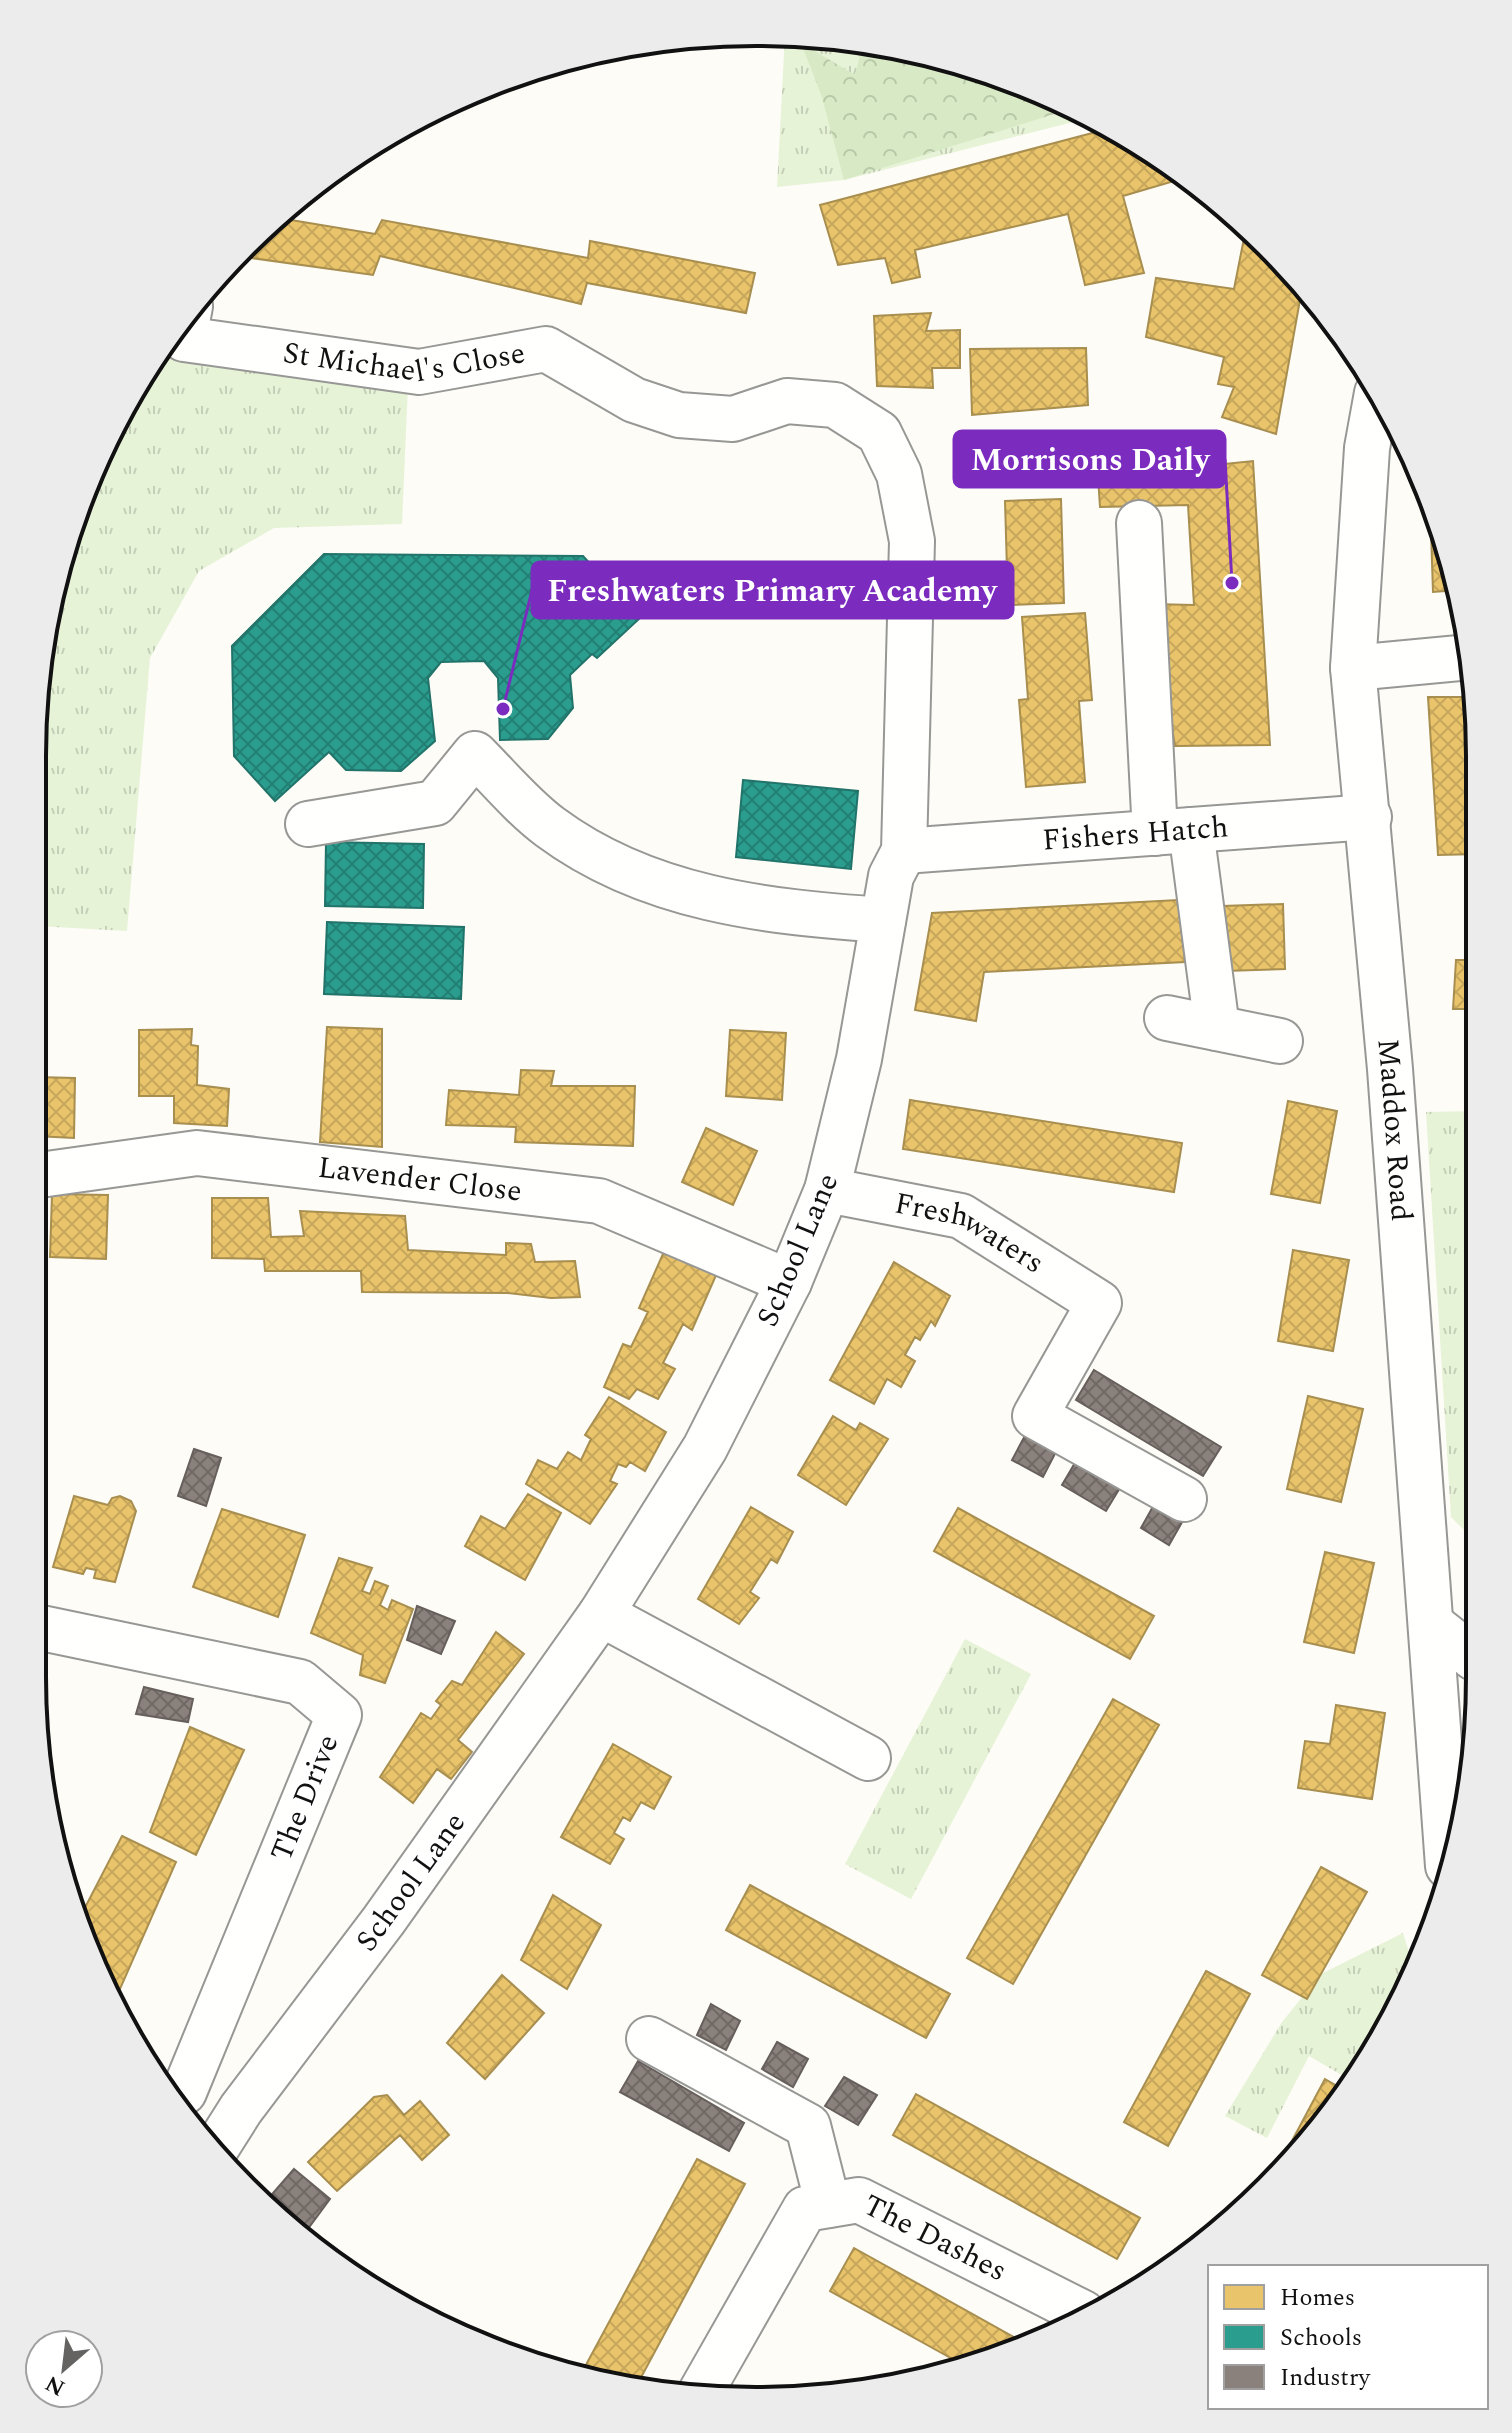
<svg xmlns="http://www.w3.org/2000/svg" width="1512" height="2433" font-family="Spectral,serif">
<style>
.grass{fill:url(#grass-tufts)}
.forest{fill:url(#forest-crowns)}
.homes{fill:url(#homes-cross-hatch);stroke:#a88e4f;stroke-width:2}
.schools{fill:url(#schools-cross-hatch);stroke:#227369;stroke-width:2}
.industry{fill:url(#industry-cross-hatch);stroke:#665f5c;stroke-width:2}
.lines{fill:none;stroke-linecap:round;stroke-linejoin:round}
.minor-casing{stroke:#979795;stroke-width:48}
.minor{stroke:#fffffe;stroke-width:44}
.labels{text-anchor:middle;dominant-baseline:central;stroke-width:8;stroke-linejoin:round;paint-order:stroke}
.street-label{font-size:30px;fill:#111;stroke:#fff}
.rim{fill:none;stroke:#111;stroke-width:4}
.leader{fill:none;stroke:#7b2cbf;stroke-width:3}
.callout-dot{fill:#7b2cbf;stroke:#fff;stroke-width:3}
.callout{fill:#7b2cbf;stroke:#7b2cbf;stroke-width:3}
.callout-label{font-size:32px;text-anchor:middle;font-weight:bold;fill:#fff}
</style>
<defs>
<pattern id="grass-tufts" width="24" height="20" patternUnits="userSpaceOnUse" patternTransform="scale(2)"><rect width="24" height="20" fill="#e7f3d7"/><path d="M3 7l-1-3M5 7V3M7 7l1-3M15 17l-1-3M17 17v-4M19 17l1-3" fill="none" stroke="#c5cfb8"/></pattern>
<pattern id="forest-crowns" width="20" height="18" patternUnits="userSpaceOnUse" patternTransform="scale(2)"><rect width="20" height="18" fill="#d8eac5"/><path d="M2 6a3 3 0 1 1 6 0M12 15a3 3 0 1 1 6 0" fill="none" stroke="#b8c8a8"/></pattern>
<pattern id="homes-cross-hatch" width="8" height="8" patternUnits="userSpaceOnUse" patternTransform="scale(2)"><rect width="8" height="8" fill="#e9c46a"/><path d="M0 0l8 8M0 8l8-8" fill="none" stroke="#c7a75b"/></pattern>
<pattern id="schools-cross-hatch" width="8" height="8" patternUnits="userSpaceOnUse" patternTransform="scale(2)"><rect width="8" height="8" fill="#2a9d8f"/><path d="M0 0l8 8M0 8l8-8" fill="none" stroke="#237f73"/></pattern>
<pattern id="industry-cross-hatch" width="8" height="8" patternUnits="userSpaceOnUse" patternTransform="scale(2)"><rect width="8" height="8" fill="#8a817c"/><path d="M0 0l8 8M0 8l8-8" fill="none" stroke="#6f6864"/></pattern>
</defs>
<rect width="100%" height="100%" fill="#fdfcf7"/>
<path class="grass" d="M785,34H804L944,57L1077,107L1093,117L844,180L777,187Z
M160,353L408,386L402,524L274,528L199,571L150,658L127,931L37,926L38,662L87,479Z
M1477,1111L1475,1541L1451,1517L1426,1112Z
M965,1639L1031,1674L911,1899L845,1864Z
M1403,1933L1415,1971L1352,2081L1309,2056L1267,2138L1225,2116L1282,2022L1321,1974Z"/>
<path class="forest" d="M801,43L855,75L863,43L944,57L1077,107L844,180L821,94Z"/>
<path class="homes" d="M780,34V45H631L662,38Z
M1111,128L1188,177L1123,196L1144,273L1085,285L1068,214L915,250L920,277L892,283L885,258L838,265L820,205Z
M273,217L375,234L382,220L588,258L590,241L755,273L746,313L587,283L581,304L380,256L373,275L237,256Z
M1246,228L1303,283L1276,434L1222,417L1234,387L1218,384L1224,357L1146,337L1156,278L1234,289Z
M931,313L926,331L960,330V368H932L933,388L877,386L874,316Z
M1086,348L1088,405L972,415L970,349Z
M1253,461L1270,745L1175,746L1152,604L1194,605L1188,505L1100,507L1098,477Z
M1061,499L1064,603L1008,605L1005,501Z
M1430,501L1455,568L1459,590L1433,592Z
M1085,613L1092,700L1079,701L1085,782L1026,787L1019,700L1028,699L1022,617Z
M1428,697H1477L1478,854L1438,855Z
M1178,900L1185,962L984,972L976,1021L915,1010L932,913Z
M1283,904L1285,969L1225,971L1223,906Z
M1456,960H1477V1009H1453Z
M327,1027L382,1029V1147L320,1142Z
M192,1029L191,1045L198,1046L197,1085L229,1089L227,1126L174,1123V1096H139V1030Z
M730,1030L786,1033L782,1100L726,1096Z
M521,1070L554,1071L551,1086H635L633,1146L515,1142L516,1127L446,1125L449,1090L519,1095Z
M36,1077L75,1078L74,1138L35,1136Z
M910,1100L1182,1143L1174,1192L903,1149Z
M1288,1101L1337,1111L1320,1203L1271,1194Z
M706,1128L757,1151L733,1205L682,1182Z
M52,1194L108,1195L106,1259L50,1257Z
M212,1198H268L271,1237L304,1236L300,1211L405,1216L408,1250L506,1255V1243L531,1244L535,1262L575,1261L580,1297L551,1298L507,1293L362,1292L361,1271H265L264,1259L212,1258Z
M666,1247L717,1273L692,1330L683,1324L663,1363L675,1369L658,1399L637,1389L629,1399L604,1387L623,1344L631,1347L648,1312L639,1308Z
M1293,1250L1349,1260L1333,1351L1278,1341Z
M894,1262L950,1296L935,1326L931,1321L920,1340L915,1337L905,1355L915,1361L901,1387L887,1379L874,1404L830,1380Z
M1308,1396L1363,1409L1341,1502L1287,1489Z
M609,1397L666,1432L645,1471L630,1462L626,1467L618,1464L610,1481L617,1484L590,1524L526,1484L538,1460L557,1469L568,1452L581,1460L591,1439L585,1435Z
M833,1416L856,1430L860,1423L888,1439L846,1505L798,1475Z
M528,1494L561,1513L525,1580L465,1546L481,1516L505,1529Z
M74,1496L108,1505L112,1498L120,1496L131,1501L136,1511L115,1582L94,1578L96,1570L86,1568L83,1574L53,1567Z
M751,1507L793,1532L777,1563L771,1559L750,1592L759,1598L739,1624L698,1599Z
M958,1508L1154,1616L1130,1659L934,1551Z
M222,1509L305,1535L278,1617L193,1587Z
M1325,1552L1374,1563L1354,1653L1304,1642Z
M339,1558L372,1568L362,1591L370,1594L375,1581L388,1586L380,1605L388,1610L392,1600L413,1609L385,1683L360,1675L363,1655L311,1633Z
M496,1632L524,1654L458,1740L472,1752L451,1779L437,1769L413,1803L380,1777L421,1713L431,1719L441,1705L436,1701L452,1681L462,1685Z
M1113,1699L1159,1725L1013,1984L967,1958Z
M1336,1705L1385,1713L1372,1799L1298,1788L1305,1741L1330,1744Z
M190,1727L244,1750L196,1855L150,1832Z
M613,1744L671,1777L654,1809L641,1802L630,1821L623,1817L614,1833L624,1839L610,1864L561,1837Z
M122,1836L176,1862L120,1989L106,1982L77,1923Z
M1321,1867L1367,1892L1307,1999L1262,1975Z
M750,1885L950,1994L926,2038L726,1930Z
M553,1895L601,1925L567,1989L521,1960Z
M1206,1971L1250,1994L1168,2146L1124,2122Z
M502,1975L544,2013L485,2079L447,2043Z
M1325,2079L1346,2091L1330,2118L1278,2167Z
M916,2094L1140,2218L1117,2259L893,2135Z
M387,2095L404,2115L420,2101L449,2135L422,2160L400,2135L337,2191L308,2162L374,2097Z
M697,2159L745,2184L637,2385L581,2374Z
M854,2248L1021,2341L965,2366L830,2291Z"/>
<path class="schools" d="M324,554L583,556L640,618L597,658L592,654L570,675L573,708L548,739L500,740L498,678L484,661L441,662L428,678L435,741L401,771L346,770L329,752L275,801L234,756L232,646Z
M743,780L858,791L851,869L736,857Z
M326,842L424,844L423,908L325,906Z
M327,922L464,927L461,999L324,994Z"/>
<path class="industry" d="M1094,1370L1221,1447L1203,1476L1076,1400Z
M1028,1430L1059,1446L1043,1477L1012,1460Z
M194,1449L221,1458L206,1506L178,1496Z
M1076,1461L1121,1486L1106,1511L1062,1485Z
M1156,1501L1185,1517L1169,1545L1141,1528Z
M417,1606L455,1621L441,1654L407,1640Z
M144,1687L193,1699L188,1722L136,1714Z
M711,2004L740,2021L726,2050L697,2035Z
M777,2042L808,2059L793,2087L762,2069Z
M638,2061L744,2123L729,2151L620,2092Z
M844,2077L877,2095L858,2125L825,2106Z
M294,2169L330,2199L302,2237L267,2200Z"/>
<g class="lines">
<g class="minor-casing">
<g id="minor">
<path id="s1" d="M190,306L184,339L419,372L546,349L634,400L679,415L733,419L787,401L835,405L879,433L899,474L912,541L904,851L891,876L859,1059L827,1190L789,1282L705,1448L601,1614L384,1920L241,2109L217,2147"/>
<path id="s2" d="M1377,393L1367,448L1353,668L1390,1069L1448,1866"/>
<path d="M1139,523L1155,833"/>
<path d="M1353,668L1470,657"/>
<path d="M308,824L435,803L475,754C499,778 523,807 550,827C647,899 766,912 883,920"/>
<path d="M1191,830L1217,1028"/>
<path id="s3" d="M904,851L1369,817"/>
<path d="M1167,1018L1280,1041"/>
<path id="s4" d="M35,1173L47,1174L197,1153L599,1201L789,1282"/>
<path id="s5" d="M827,1190L961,1216L1099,1303L1035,1416L1184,1499"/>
<path d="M601,1614L868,1758"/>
<path d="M1431,1624L1474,1658"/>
<path d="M32,1626L300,1682L339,1715L184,2092"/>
<path d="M649,2039L808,2126L828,2205"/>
<path id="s6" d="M698,2397L805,2209L859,2200L1083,2313"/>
</g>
</g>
<use href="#minor" class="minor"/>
</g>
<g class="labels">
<g class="street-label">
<text stroke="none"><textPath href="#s1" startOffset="256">St Michael's Close</textPath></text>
<text stroke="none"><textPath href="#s3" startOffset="232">Fishers Hatch</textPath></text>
<text stroke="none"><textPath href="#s2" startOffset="740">Maddox Road</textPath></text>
<text stroke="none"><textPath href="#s4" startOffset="388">Lavender Close</textPath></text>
<text stroke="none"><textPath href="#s5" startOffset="150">Freshwaters</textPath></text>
<text transform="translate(798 1250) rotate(-67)">School Lane</text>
<text transform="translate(305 1798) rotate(-68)">The Drive</text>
<text transform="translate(411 1882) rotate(-54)">School Lane</text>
<text stroke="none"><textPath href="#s6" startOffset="356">The Dashes</textPath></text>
</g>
</g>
<path d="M0 0H1512V2433H0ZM756 46H756A710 710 0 0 1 1466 756V1677A710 710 0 0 1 756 2387H756A710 710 0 0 1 46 1677V756A710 710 0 0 1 756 46Z" fill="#ececec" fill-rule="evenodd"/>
<path class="rim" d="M756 46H756A710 710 0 0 1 1466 756V1677A710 710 0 0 1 756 2387H756A710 710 0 0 1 46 1677V756A710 710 0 0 1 756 46Z"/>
<path class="leader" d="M1232 583L1225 459M503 709L532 590"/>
<g class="callout-dot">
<circle cx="1232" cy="583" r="8"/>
<circle cx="503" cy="709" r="8"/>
</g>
<g class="callout">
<rect x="954" y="431" width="271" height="56" rx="8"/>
<rect x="532" y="562" width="481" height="56" rx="8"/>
</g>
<g class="callout-label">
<text x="1090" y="470">Morrisons Daily</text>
<text x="772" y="601">Freshwaters Primary Academy</text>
</g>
<rect x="1208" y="2265" width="280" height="144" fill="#ffffff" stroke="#a0a0a0" stroke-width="2"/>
<rect x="1224" y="2285" width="40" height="24" fill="#e9c46a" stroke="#a0a0a0" stroke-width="2"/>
<text x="1280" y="2305" font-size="24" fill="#111111">Homes</text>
<rect x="1224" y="2325" width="40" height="24" fill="#2a9d8f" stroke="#a0a0a0" stroke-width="2"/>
<text x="1280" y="2345" font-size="24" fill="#111111">Schools</text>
<rect x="1224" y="2365" width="40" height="24" fill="#8a817c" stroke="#a0a0a0" stroke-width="2"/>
<text x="1280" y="2385" font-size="24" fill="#111111">Industry</text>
<g transform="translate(64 2369) rotate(208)"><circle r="38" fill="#ffffff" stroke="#a0a0a0" stroke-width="2"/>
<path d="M0-6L14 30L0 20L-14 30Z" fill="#646362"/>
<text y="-12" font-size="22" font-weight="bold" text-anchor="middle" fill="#111111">N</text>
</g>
</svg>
